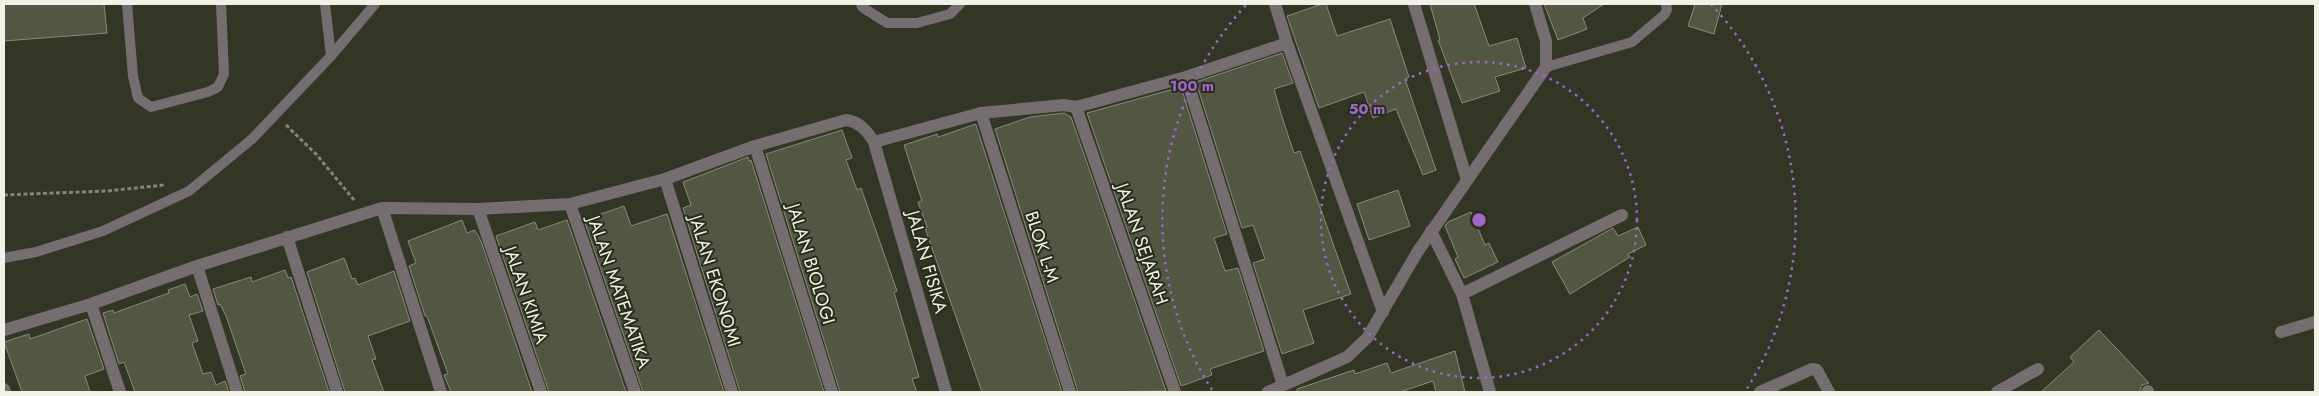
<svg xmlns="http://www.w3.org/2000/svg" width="2319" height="396" font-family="Jost,sans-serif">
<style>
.building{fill:#545644;stroke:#888b77}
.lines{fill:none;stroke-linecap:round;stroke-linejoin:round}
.path{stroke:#838576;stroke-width:3;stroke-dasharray:4 2.5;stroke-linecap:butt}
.service{stroke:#766d71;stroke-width:10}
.minor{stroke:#766d71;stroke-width:12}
.ring{fill:none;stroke:#9e67cb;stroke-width:2.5;stroke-dasharray:2.5 5}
.labels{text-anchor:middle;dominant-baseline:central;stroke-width:4;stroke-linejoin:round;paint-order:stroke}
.street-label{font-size:18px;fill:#f1f2e7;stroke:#2a2c1b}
.centre{fill:#9e67cb;stroke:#2a2c1b;stroke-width:2.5}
.ring-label{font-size:15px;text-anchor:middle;font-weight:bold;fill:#9e67cb;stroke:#2a2c1b;stroke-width:4;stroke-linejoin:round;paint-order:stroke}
</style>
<rect width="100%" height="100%" fill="#343625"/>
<path class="building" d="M4,4H104L107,33L4,41Z
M1322,4H1326L1337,36L1390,19L1409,77L1405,79L1436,170L1423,175L1396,109L1373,118L1364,92L1319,108L1287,16Z
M1430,4H1474L1489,46L1517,38L1526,68L1495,77L1500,91L1462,103L1438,40H1440Z
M1544,4H1604L1583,18L1587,29L1558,40Z
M1695,4H1722L1714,34L1688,26Z
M1282,53L1293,83L1274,89L1282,117L1294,153L1300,151L1351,294L1303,310L1314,343L1282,354L1253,263L1265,259L1253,225L1242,228L1196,82Z
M1181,87L1227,234L1214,238L1225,271L1238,268L1264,351L1210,369L1212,375L1181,386L1087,113Z
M1064,113L1071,117L1166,391L1078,392L995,129L1030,117Z
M976,124V125L1062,392H982L925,228L927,227L918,202L922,201L904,145L937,134L938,137Z
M842,130L852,158L846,160L857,190L861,188L897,291L894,292L919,377L912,379L917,392H840L766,154Z
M748,157L749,161L751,160L824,392H740L683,208L691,205L683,182Z
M1398,190L1410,226L1369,240L1357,204Z
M624,206L631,226L667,214L724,392H643L584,220Z
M1471,212L1485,245L1489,243L1498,262L1464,278L1455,259L1458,257L1445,226L1448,222Z
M462,220L467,233L475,230L481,241L532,392H451L444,375L448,374L427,316H425L409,266L416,263L408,241Z
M567,220L626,392H549L496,236L535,222L538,230Z
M1638,227L1646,245L1628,254L1630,257L1570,294L1552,262L1613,228L1618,236Z
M344,258L352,279L355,278L358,285L394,271L410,321L368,336L376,359L372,360L384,392H345L307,272Z
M285,270L288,278L291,277L329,392H245L240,376L246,374L226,316L220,304L218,305L213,289L251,277L252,282Z
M185,284L190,297L197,294L203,311L189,315L198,341L192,343L203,374L211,372L216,385L225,381L229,392H135L124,362L119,364L103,313L113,310L114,313L169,293L168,290Z
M87,319L104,369L85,376L90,392H22L4,342L29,334L30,339Z
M2099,330L2149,383L2142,385L2139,392H2041L2074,362L2070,357Z
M1455,351L1465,392H1436L1433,381L1400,392H1297V389L1354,370L1355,374L1387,363L1391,373Z"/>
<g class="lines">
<path class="path" d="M286,125L316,154L354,200
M4,195L107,191L164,185"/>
<path class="service" d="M127,4L133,76L138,98L151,107L208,92L218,87L224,74L221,4
M325,4L331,56
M861,4L862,7L887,23H917L950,14L960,4
M1546,67L1632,42L1664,15L1667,10L1666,4
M4,258L36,252L103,231L189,191L252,139L331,56L375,4"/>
<path class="minor" d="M1275,4L1287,43L1383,312
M1414,4L1467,180
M1186,77L1283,385
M1076,107L1175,392
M981,113L1070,392
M874,142L946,392
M755,146L832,392
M665,179L732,392
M570,204L635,392
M382,208L441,392
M478,209L541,392
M1431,231L1462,294L1490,392
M287,237L337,392
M197,266L237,392
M1462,294L1622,215
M91,304L120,392
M4,330L91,304L197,266L382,208L478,209L570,204L665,179L755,146L846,120C860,122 867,131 874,142L981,113L1064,105L1076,107L1186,77L1287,43
M2281,332L2315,322
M4,389L5,392
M1268,392L1347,357L1367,338L1418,251L1546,67V41L1535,4
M1760,392L1812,369L1817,370L1829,392
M1997,392L2038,369
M2147,392L2148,391"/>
</g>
<g class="ring">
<circle cx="1479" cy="220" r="158"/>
<path d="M1212 390A317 317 0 0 1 1247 4M1711 4A317 317 0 0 1 1746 390"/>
</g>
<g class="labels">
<g class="street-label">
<text transform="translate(1142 244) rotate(71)">JALAN SEJARAH</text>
<text transform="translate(1042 247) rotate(72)">BLOK L-M</text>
<text transform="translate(927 262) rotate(74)">JALAN FISIKA</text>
<text transform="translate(811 264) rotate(73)">JALAN BIOLOGI</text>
<text transform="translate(715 281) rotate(73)">JALAN EKONOMI</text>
<text transform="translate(619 292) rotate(71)">JALAN MATEMATIKA</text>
<text transform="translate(526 295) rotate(71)">JALAN KIMIA</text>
</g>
</g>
<circle cx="1479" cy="220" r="8" class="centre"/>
<g class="ring-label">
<text x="1192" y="91">100 m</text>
<text x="1367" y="114">50 m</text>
</g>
<rect width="2319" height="396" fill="none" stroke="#f1f2e7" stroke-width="10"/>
</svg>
